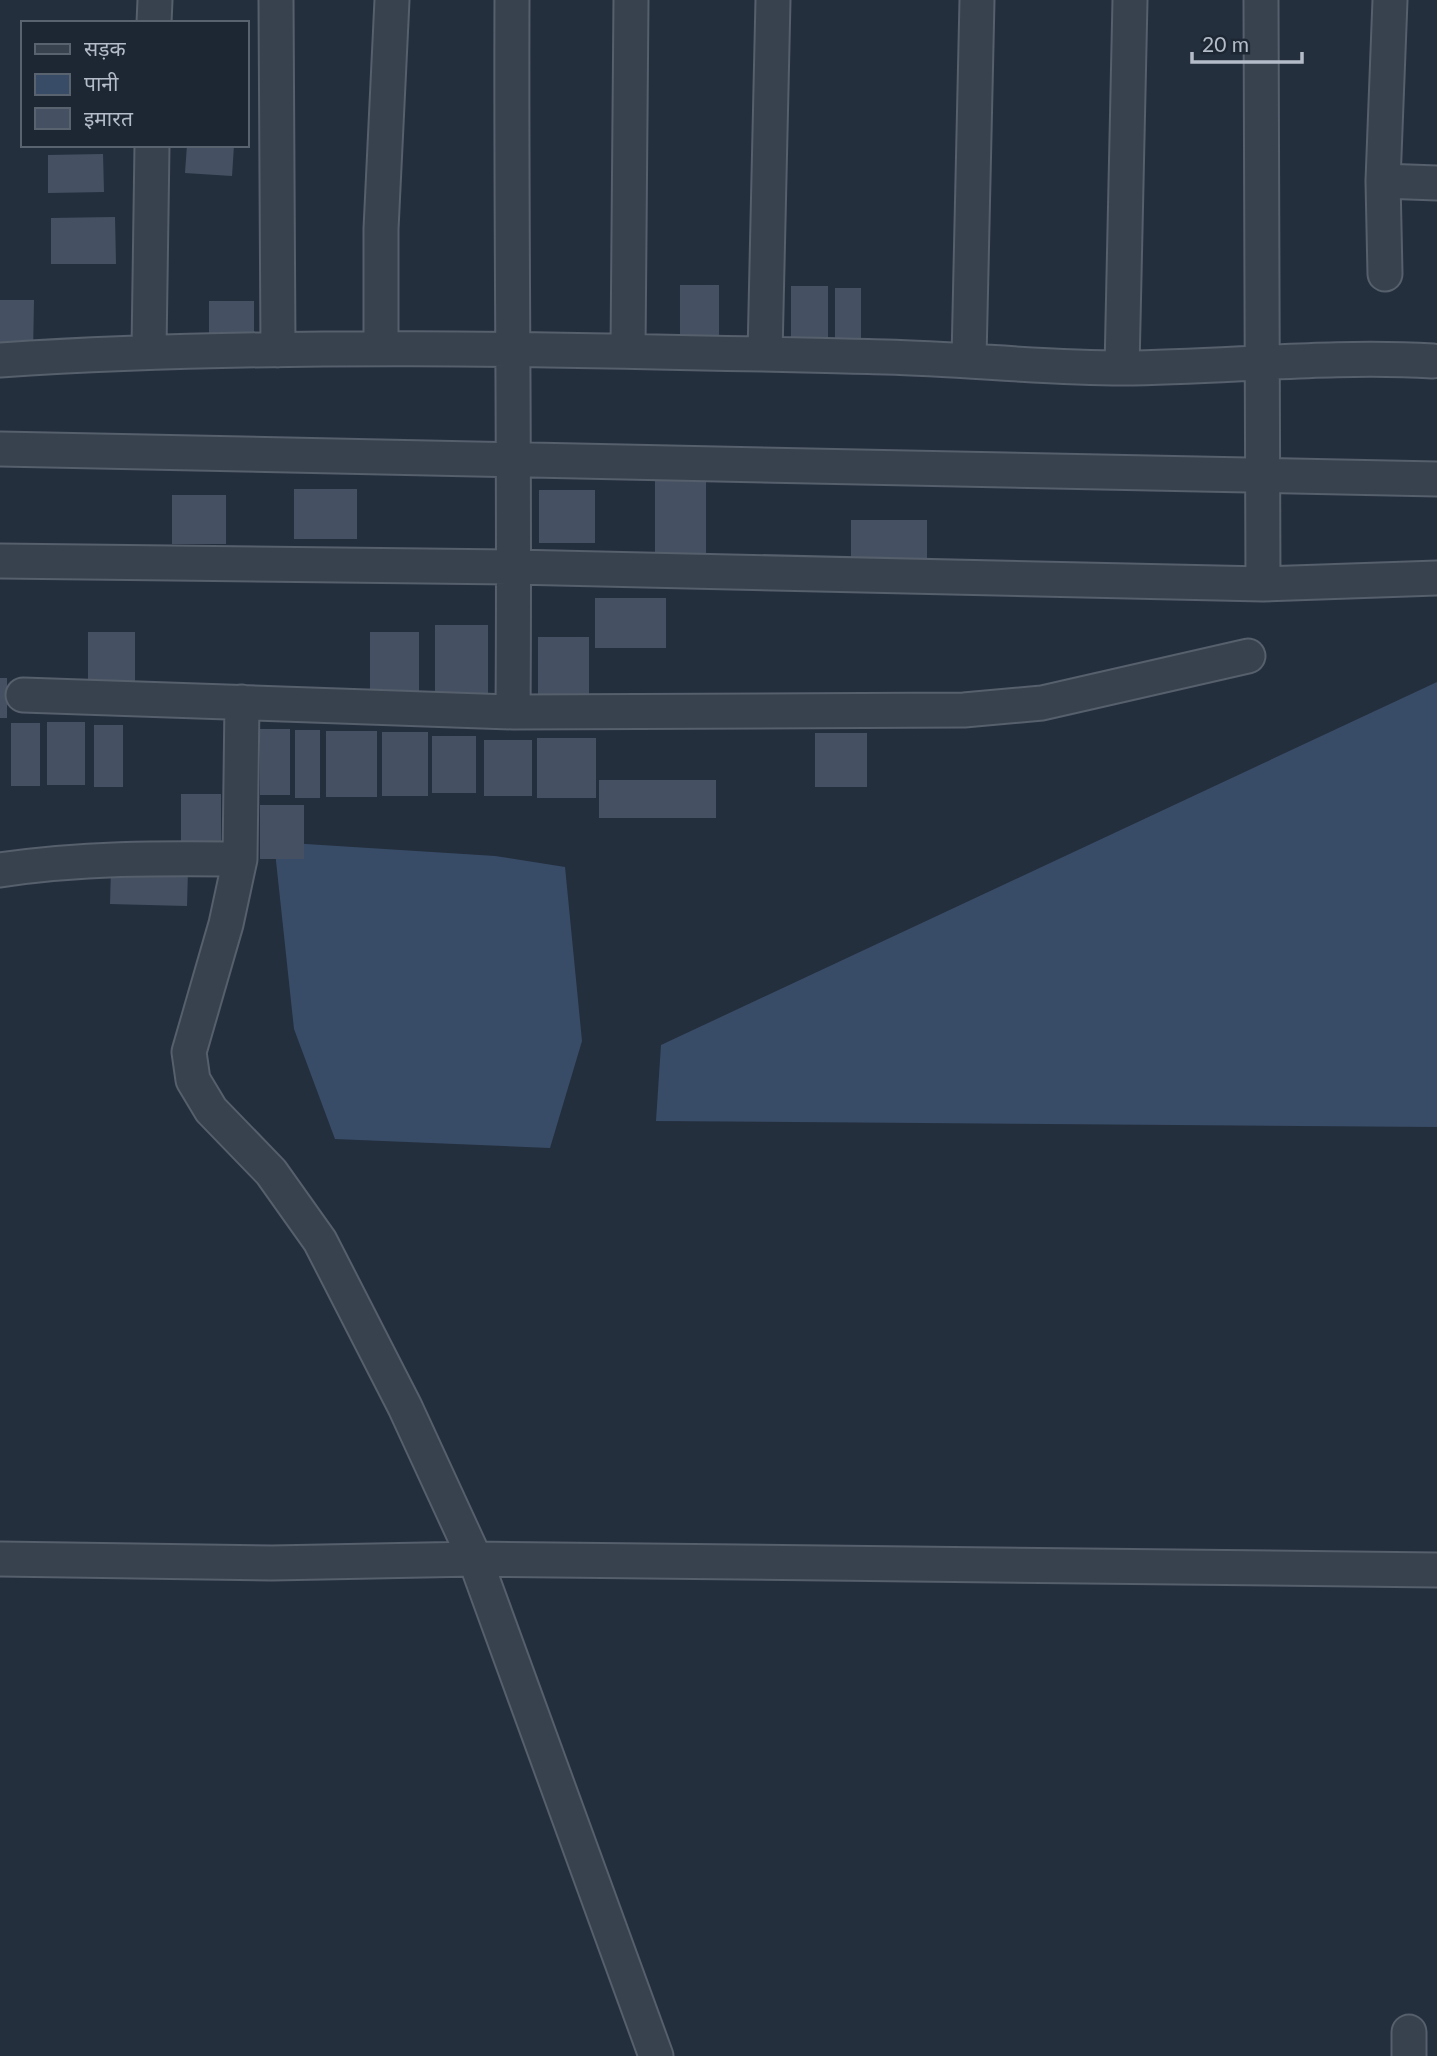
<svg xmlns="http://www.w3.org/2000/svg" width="1437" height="2056" font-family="Lato,'Noto Sans Devanagari',sans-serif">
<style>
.water{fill:#394c67}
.building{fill:#455162}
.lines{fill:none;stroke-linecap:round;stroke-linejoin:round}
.street-casing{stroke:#565f6c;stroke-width:37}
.street{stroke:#38414e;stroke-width:33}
</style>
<rect width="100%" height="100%" fill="#242f3e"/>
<path class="water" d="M1437,682V1127L656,1121L661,1045Z
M274,842L495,856L565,867L582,1041L550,1148L335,1139L294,1029Z"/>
<path class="building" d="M187,145H234L232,176L185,173Z
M103,154L104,192L48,193V155Z
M115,217L116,264H51V218Z
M680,285H719V338H680Z
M791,286H828V342H791Z
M835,288H861V341H835Z
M0,300H34L33,352L0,351Z
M209,301H254V349H209Z
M655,470H706V563H655Z
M294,489H357V539H294Z
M539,490H595V543H539Z
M172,495H226V544H172Z
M851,520H927V565H851Z
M595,598H666V648H595Z
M435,625H488V705H435Z
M88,632H135V697H88Z
M370,632H419V702H370Z
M538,637H589V708H538Z
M0,678H7V718H0Z
M47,722H85V785H47Z
M11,723H40V786H11Z
M94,725H123V787H94Z
M260,729H290V795H260Z
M295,730H320V798H295Z
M326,731H377V797H326Z
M382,732H428V796H382Z
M815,733H867V787H815Z
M432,736H476V793H432Z
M537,738H596V798H537Z
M484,740H532V796H484Z
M599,780H716V818H599Z
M181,794H221V848H181Z
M260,805H304V859H260Z
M111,869L188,870L187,906L110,904Z"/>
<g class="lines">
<g class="street-casing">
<path id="street" d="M276,0L278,350
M512,0C511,237 515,475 513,712
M1261,0L1263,584
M154,23L155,0
M1383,181L1437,183
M1385,274L1383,181L1390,0
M381,349V229L392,0
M149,350L152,145
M628,351L631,0
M765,354L773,0
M969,359L977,0
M0,360C295,341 590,350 886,357C965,359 1044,368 1123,368C1227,367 1329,355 1433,361
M1122,368L1130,0
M0,449L1437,479
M0,561L514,567L1263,584L1437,578
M23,695L513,712L964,710L1042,703L1248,656
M242,702L240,859L226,924L189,1052L193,1080L211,1110L271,1172L320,1241L405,1407L475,1559L656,2056
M0,870C80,858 159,858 240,859
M0,1559L272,1563L475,1559L1437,1570
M1409,2056V2032"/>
</g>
<use href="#street" class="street"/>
</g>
<rect x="21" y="21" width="228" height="126" fill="#1d2633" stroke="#59626f" stroke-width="2"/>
<rect x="35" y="44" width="35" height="10" fill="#38414e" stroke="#59626f" stroke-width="2"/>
<text x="84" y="56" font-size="21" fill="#b4bcc9">सड़क</text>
<rect x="35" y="74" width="35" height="21" fill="#394c67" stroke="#59626f" stroke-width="2"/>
<text x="84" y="91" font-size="21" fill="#b4bcc9">पानी</text>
<rect x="35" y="108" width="35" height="21" fill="#455162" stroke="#59626f" stroke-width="2"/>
<text x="84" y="126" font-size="21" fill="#b4bcc9">इमारत</text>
<path d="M1192 52v10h110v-10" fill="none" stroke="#b4bcc9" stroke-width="3.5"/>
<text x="1202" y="52" font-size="21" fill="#b4bcc9" stroke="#1d2633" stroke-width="5" paint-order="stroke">20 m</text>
</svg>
